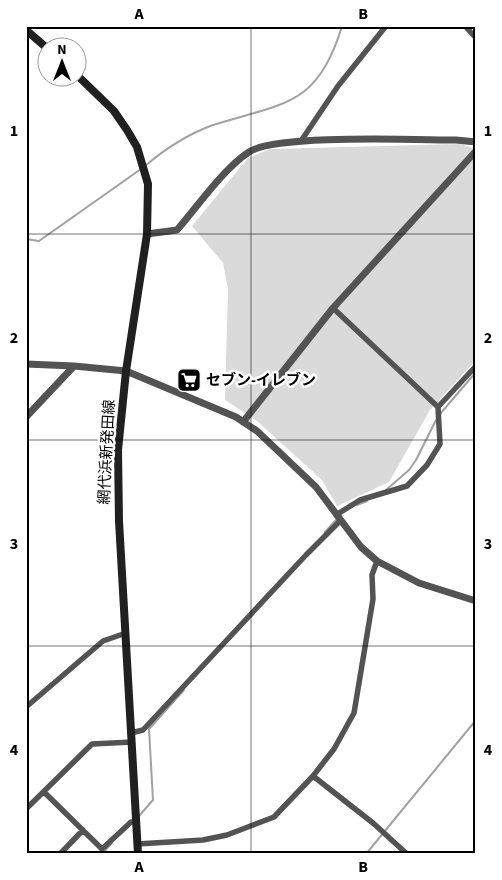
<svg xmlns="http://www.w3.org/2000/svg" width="502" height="880" font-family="'Source Sans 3','Noto Sans JP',sans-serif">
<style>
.green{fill:#dadada}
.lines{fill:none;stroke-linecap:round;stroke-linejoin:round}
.stream{stroke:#a1a1a1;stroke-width:2}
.minor{stroke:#535353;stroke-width:5.5}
.tertiary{stroke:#535353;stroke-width:7}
.secondary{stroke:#202020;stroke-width:8}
.grid{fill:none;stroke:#000;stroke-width:1;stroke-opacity:0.55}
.labels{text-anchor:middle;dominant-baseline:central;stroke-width:5;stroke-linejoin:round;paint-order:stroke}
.poi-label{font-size:15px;font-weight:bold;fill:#000;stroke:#fff;text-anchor:start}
.street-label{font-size:15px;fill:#000;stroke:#fff}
.neatline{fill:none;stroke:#000;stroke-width:2}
.grid-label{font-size:16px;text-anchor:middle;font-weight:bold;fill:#000}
</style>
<rect width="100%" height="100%" fill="#fff"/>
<path class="green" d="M460,144L476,149V360L430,410L389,482L337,506L322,480L257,421L225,400L228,289L223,263L192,226L248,158L270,149Z"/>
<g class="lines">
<path class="stream" d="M145,166C165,149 188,134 213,125C283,103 318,107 342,26
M26,239L39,241L141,169
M440,414L476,372
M386,490L409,470L416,460L436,420
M357,505L367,501
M325,532L337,519
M139,816L153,800L149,729L184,690
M102,854L112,843
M366,854L476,720"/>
<path class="minor" d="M465,26L476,38
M301,141L338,86L386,26
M333,308L438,407L440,444L427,465L407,486L360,500L336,515
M438,407L476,366
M26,707L103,641L126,633
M131,733L143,730L306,555L340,521
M313,776L373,823L407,854
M44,792L102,849L131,822H136
M26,809L92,744L132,742
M137,844L203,840L227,835L274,817L313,776L334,749L354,713L373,599L372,575L377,561
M60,854L83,830"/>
<path class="tertiary" d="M147,234L177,230C198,206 223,169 249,152C276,134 417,140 456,140L476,142
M26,364L74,366
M26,417L74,366L126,371L236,417L257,431L316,487L361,547L377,561L419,583L476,601
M243,422L333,308L476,151"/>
<path class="secondary" d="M26,30L48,49
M78,76L114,111L127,130L137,147L148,184L147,234L126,371L118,450L119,521L138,854"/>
</g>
<path class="grid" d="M251,26V854M26,234H476M26,440H476M26,646H476"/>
<defs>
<g id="supermarket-square" transform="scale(1.25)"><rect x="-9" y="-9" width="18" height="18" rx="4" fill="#000" stroke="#fff"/><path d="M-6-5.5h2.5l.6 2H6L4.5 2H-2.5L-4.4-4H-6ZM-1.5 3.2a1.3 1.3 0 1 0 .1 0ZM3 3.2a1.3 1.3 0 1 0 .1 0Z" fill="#fff"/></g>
</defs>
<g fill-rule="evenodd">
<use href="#supermarket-square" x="189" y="380"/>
</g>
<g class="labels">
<g class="poi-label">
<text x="206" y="380">セブン-イレブン</text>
</g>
<g class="street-label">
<text transform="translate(107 452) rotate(-87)">網代浜新発田線</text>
</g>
</g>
<rect width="502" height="880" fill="none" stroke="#ffffff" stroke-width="55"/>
<g transform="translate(62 62)"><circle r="24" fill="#ffffff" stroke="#999999"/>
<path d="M0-4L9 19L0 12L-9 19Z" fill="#000000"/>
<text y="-8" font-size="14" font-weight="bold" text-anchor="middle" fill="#000000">N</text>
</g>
<rect x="28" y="28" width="446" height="824" class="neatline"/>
<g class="grid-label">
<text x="139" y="19">A</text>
<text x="363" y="19">B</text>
<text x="14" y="136">1</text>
<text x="488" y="136">1</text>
<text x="14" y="343">2</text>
<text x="488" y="343">2</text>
<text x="14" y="549">3</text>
<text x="488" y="549">3</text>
<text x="14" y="755">4</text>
<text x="488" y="755">4</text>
<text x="139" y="872">A</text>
<text x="363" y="872">B</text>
</g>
</svg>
